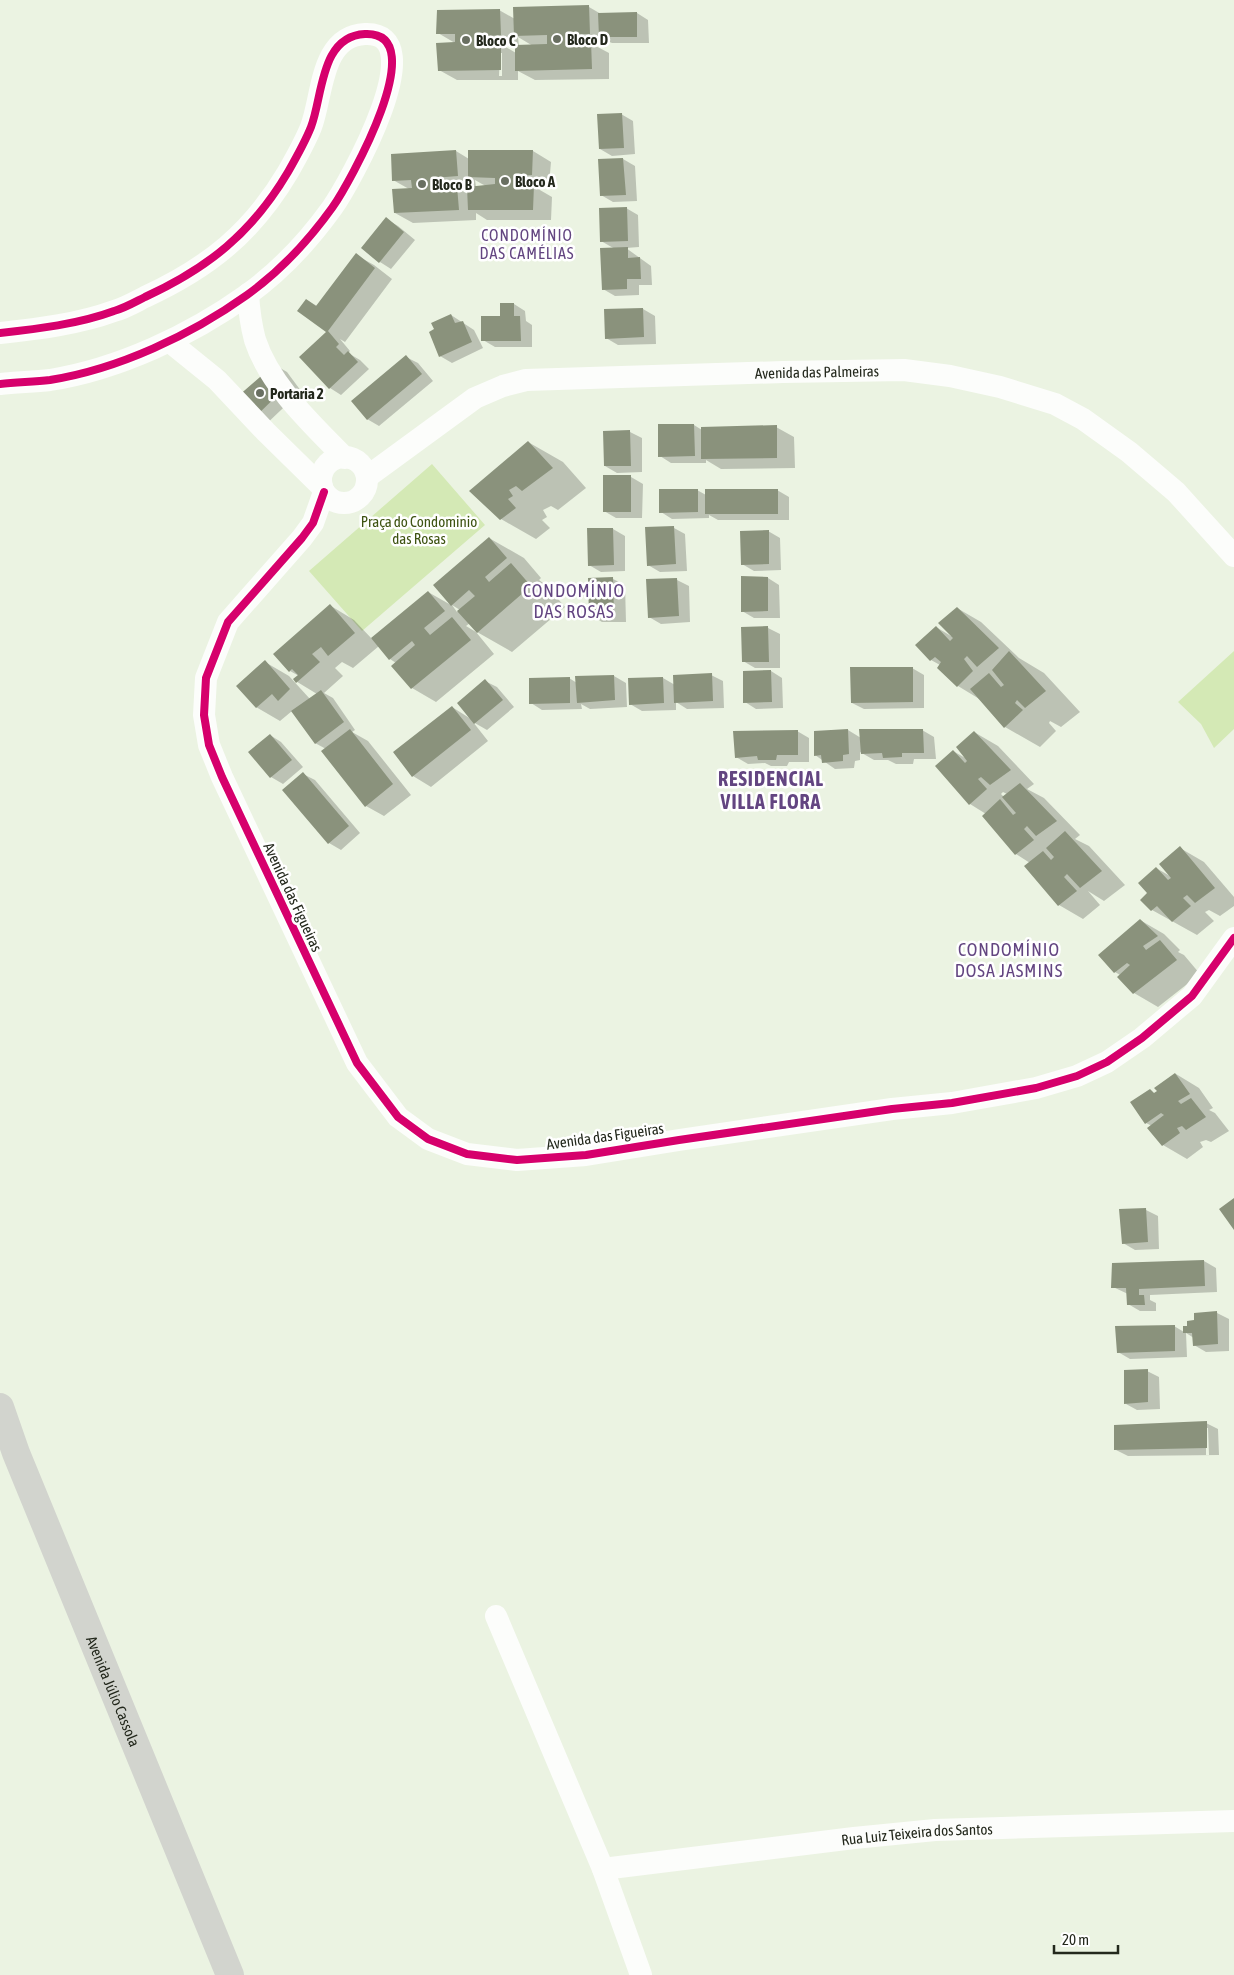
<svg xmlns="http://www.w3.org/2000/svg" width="1234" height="1975" font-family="'Asap Condensed',sans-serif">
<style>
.green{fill:#d4e9b5}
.shadow{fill:#0003;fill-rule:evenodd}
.building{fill:#8a927c}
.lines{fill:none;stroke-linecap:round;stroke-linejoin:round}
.minor{stroke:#fcfdfb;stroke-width:22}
.secondary{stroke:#d2d4ce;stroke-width:28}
.cycleway-casing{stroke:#fff;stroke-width:11}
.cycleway{stroke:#d6006c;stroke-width:8}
.poi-dot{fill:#696f61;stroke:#fff;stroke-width:2}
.labels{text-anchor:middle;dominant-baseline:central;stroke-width:5;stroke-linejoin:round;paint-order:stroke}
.poi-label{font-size:15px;font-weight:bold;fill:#23281c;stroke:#fff;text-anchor:start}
.street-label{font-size:15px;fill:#23281c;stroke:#fff}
.park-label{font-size:15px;fill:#3e5312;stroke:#fff}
.neighbourhood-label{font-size:16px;letter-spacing:1px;fill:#634581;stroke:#fff}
.quarter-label{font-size:18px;letter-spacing:1px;fill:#634581;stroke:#fff}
.district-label{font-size:20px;font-weight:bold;letter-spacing:1px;fill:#634581;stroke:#fff}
</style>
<rect width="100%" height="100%" fill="#ebf3e2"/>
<path class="green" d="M432,464L485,525L362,631L309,571Z
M1234,651V729L1214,748L1201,724L1178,702Z"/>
<path class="shadow" d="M589,7L601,14L637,13L648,20L649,43H612L607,41V43L592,44L609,53V79L535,80L518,71V80H457L439,70L455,43L438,33L499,10L515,19ZM518,37L533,46H519ZM516,45V53L504,46ZM500,53H502V76H499Z
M621,114L633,121L635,154L612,156L600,149Z
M456,151L469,159L533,151L551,162L549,185L533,186L552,197L551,220H487L476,213V220L413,223L395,213L409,189L393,180L392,155ZM475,180L482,184L486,186L476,187ZM456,187H468V194Z
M623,159L635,166L637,201L613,202L601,195Z
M626,208L638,215L639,247L626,248L651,266L652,285H639V295L615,296L603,289L615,249L601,241Z
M386,219L398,226L415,240L391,269L380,262Z
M356,255L374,265L392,279L345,342L340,339L350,351L348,353L360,360L369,369L341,395L330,388L328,332L307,300L317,306Z
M514,304L525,311L526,321L532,325V347H495L483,340Z
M643,309L655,316L656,344L618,345L606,338Z
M451,315L474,330L483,348L452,363L440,356Z
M406,357L418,363L433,381L379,426L367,419Z
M275,365L287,372L301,391L261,429L249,422Z
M694,425L702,430L776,427L794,437L795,468L721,469L706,460V463H671L660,456Z
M630,432L642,438V472L617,473L605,466Z
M528,442L563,462L586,488L558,510L551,506L543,510L547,517L542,520L550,528L536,539L501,519L471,491Z
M631,477L643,484L642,518H616L604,511Z
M697,490L706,495L777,490L789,497V520H718L709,515V518L672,519L661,512Z
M674,528L685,534L687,571L660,572L648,565Z
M613,529L625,536V571L601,572L589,565L588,530Z
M768,531L780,538L781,570L754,571L742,564Z
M489,538L524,558L541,578L539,580L546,585L565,607L512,652L477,632L470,623L466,626L476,632L494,654L436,702L412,688L393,666L396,663L390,659L379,646L353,668L342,662L335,668L343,676L324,693L333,698L355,730L352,732L368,741L411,795L384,816L366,806L326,749L315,743L292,711L280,721L256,707L265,662L289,676L310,699L317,694L294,680L299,676L290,671L331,606L354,620L372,639L428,592L451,605ZM452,605L460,610L457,612Z
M768,578L779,585L780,618H754L742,611Z
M613,579L625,585L626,622H602L591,615Z
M677,580L689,586L690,622L661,624L649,617Z
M957,608L981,622L1019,658L1044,673L1080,712L1061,727L1050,721L1049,723L1056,731L1040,747L1005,727L981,700L958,686L939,668L940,665L931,660L936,627L951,636Z
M768,628L780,634V668H755L743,661Z
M912,668L924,675V708L864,709L852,703Z
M771,671L782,678L783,708L756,709L745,702Z
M711,675L723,681L724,708L687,709L676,702V710L642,711L630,704L663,678L675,685Z
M614,676L626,683L627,707L590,709L581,704L582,709L542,710L531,703L569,678L577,683Z
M485,681L497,687L514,707L487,730L473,722L488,741L431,787L413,776L394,753L452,707L471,719Z
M848,730L861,738L922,730L934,737L936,759H914L913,764H896L888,760H874L860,752V760L855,761L854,768L835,769L815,755Z
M797,731L809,738V762H789L787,766H771L765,763L748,764L736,757Z
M974,732L998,746L1034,784L1027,789L1044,798L1080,835L1075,839L1089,846L1125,885L1104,901L1088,891L1100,905L1083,919L1059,905L1030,863L1016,854L984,816L986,814L970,804L953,751L967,759ZM1003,792L1007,794L1004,797L1001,794Z
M270,735L281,742L303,767L283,784L271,777L250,752Z
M303,774L315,780L360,833L341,850L329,843Z
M1180,848L1204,862L1234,897V906L1220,916L1209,910L1205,912L1214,921L1197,935L1152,910L1148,893L1156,868L1170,876Z
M1140,920L1164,934L1180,950L1178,952L1184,955L1200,974L1158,1007L1134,993L1120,975L1115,972Z
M1176,1074L1199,1088L1213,1108L1209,1110L1215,1113L1229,1131L1211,1142L1206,1140L1200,1142L1203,1147L1187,1159L1163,1145L1152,1126L1146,1123L1150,1091L1155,1094Z
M1146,1210L1158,1216L1159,1249L1135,1250L1123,1243Z
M1204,1261L1216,1268L1217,1292L1150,1295V1300L1156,1303V1311H1140L1128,1304V1294L1113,1287Z
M1217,1313L1229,1319V1351L1206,1352L1194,1345V1338L1186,1333L1187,1357L1130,1359L1118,1352L1174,1326L1184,1332L1189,1327Z
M1147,1371L1159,1377L1160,1409L1137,1410L1126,1404Z
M1206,1423L1218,1429L1219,1455L1128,1456L1116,1450ZM1206,1428H1208L1209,1455H1206Z"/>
<path class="building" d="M589,5L590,34H567V42L591,41L592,69L515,71V45L547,44V35L514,36L513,7Z
M500,9L501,35L478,37L477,43H501V70L438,71L436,43L455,42V34H436L437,10Z
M637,12V37H599L598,13Z
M622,113L624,148L599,149L597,114Z
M456,150L458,176L433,178V187L457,186L459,210L394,213L392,189L412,188L411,180L392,181L391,154Z
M468,150H533L532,175L515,176V184L534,185L533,210H468L467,187L495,184V178L468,177Z
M623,158L626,195L600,196L598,159Z
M627,207L628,241L600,242L599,208Z
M386,217L404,232L379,263L361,248Z
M628,247V258L640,257L641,279H627V289L602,290L600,248Z
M356,253L375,268L328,331L339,344L336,347L344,355L348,351L358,362L329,389L299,357L326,332L297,311L306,299L316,306Z
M500,303H514V316H520L521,341H481V316H500Z
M643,308L644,337L605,339L604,309Z
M451,314L455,323L463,321L472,342L439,357L429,332L434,329L431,323Z
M406,355L422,374L367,420L351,401Z
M275,364L290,383L249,423L230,403Z
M658,424H694L695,456L658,457Z
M777,425V458L701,459V427Z
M630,430L631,466H604L603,431Z
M528,441L553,468L522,491L516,486L509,490L513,496L508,499L516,508L500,520L469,491Z
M603,475H631V512H603Z
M659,489H698V512L659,513Z
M705,489H778V514H705Z
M674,526L676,564L647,566L645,527Z
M587,528H613L614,565L588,566Z
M769,530V564L741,565L740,531Z
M489,537L507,558L485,577L489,582L511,563L531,586L477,633L457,611L475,596L469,590L451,606L433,585Z
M741,576L768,577V611L741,612Z
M613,577L614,615L589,616L588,578Z
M677,578L679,616L648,618L646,579Z
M428,591L445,611L424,628L430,635L452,617L471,640L411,689L391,666L415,645L412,641L389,660L371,638Z
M330,604L355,633L328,656L321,647L312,654L320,662L296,683L293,679L298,675L292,669L289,672L273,654Z
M957,607L999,648L977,667L967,656L964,659L973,671L957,687L937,668L941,662L935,657L930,661L915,645L936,626L950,641L953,638L938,623Z
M768,626L769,662H742L741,627Z
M1009,651L1046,691L1025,708L1017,700L1015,703L1023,710L1004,728L970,689L989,673L1001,687L1004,685L992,670Z
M265,660L290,689L278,701L272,694L256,708L236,686Z
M850,667H913V702L851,703Z
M771,670L772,702L743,703V671Z
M712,673L713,701L674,703L673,675Z
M614,675L615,700L577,703L575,676Z
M570,677V703L529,704V678Z
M663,677L664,703L629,705L628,678Z
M485,679L503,700L474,724L457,703Z
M321,690L344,722L315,744L291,711Z
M452,706L471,730L412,777L393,752Z
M350,729L393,784L365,807L321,751Z
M848,729L849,754L843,755V761L822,763L821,755L814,756V731Z
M859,729H923L924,753H902V757L883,758L882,753L861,754Z
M798,730V755H777L776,760H758L757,756L735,758L733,731Z
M974,731L1011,770L990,785L981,777L978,779L987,789L969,805L935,766L953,750L965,763L967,761L956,747Z
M270,734L292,760L270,778L248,752Z
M303,772L349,826L328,844L282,790Z
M1020,783L1057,821L1036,836L1027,826L1024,829L1034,840L1015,855L982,816L1000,799L1013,815L1016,813L1002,797Z
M1065,831L1102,871L1080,888L1067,874L1064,877L1077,891L1058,906L1024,866L1043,851L1051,860L1054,857L1046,848Z
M1180,846L1215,888L1195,903L1187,895L1183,898L1191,906L1172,922L1157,906L1151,911L1140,900L1147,893L1138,883L1156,867L1168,880L1171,878L1159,864Z
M1140,919L1158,936L1143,946L1146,950L1160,940L1177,960L1133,994L1117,977L1130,965L1127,963L1114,973L1098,955Z
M1175,1073L1190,1094L1178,1101L1181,1104L1191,1098L1206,1117L1186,1130L1182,1126L1177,1128L1180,1133L1162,1146L1147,1128L1164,1115L1161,1113L1145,1124L1130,1102L1150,1089L1154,1093L1157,1091L1154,1088Z
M1234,1198V1230L1219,1209Z
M1146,1208L1148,1242L1122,1244L1119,1209Z
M1204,1260L1205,1286L1139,1289V1295H1144L1145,1305H1127L1126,1288H1111L1112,1263Z
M1217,1311L1218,1344L1193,1346L1192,1333H1183V1326H1187V1321L1194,1320V1313Z
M1175,1325V1351L1117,1353L1115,1326Z
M1148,1369V1402L1124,1404V1370Z
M1207,1421V1448L1114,1450V1425Z"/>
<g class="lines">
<g class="minor">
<path d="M248,294C249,310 251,325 255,340C270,386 312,424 345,458"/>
<path d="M0,333C37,329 79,324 114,311C125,308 135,302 145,297C208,268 252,233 288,172C296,158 305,142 311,127C323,96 320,36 365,34C435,31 349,184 332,208C309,240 279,272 247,295C191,335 119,369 50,380C33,382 16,382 0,384"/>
<path d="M170,342L217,380L266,432L322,487"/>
<circle cx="344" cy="480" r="23"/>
<path id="s1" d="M367,477L475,398L503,386L526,380L783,372L904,370L950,376L1000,387L1055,404L1083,419L1129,452L1176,492L1234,556"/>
<path d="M324,492L313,523L302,538L228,622L206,678L204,715L209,745L222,777L357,1063L398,1117L428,1139L467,1154L517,1160L586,1155L679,1140L892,1109L952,1103L1036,1088L1077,1076L1107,1062L1142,1038L1192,996L1234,938"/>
<path d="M496,1616L603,1869L641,1975"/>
<path id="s2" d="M603,1869L854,1838L935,1830L1234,1821"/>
</g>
<path class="secondary" id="s3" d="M0,1407L16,1453L230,1975"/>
<g class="cycleway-casing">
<path id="cycleway" d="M0,333C37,329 79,324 114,311C125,308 135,302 145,297C208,268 252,233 288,172C296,158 305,142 311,127C323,96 320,36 365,34C435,31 349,184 332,208C309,240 279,272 247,295C191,335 119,369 50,380C33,382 16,382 0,384
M324,492L313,523L302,538L228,622L206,678L204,715L209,745L222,777L357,1063L398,1117L428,1139L467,1154L517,1160L586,1155L679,1140L892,1109L952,1103L1036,1088L1077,1076L1107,1062L1142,1038L1192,996L1234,938"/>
</g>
<use href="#cycleway" class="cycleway"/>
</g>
<g class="poi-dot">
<circle cx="557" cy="39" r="5"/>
<circle cx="466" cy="40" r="5"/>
<circle cx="505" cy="181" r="5"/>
<circle cx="422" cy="184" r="5"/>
<circle cx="260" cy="393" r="5"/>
</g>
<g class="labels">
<g class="poi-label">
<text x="567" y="39">Bloco D</text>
<text x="476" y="40">Bloco C</text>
<text x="515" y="181">Bloco A</text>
<text x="432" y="184">Bloco B</text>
<text x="270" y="393">Portaria 2</text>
</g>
<g class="street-label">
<text stroke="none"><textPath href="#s1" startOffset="479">Avenida das Palmeiras</textPath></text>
<text transform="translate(293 897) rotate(65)">Avenida das Figueiras</text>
<text transform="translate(605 1136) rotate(-8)">Avenida das Figueiras</text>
<text stroke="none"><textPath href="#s3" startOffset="306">Avenida Júlio Cassola</textPath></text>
<text stroke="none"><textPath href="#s2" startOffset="316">Rua Luiz Teixeira dos Santos</textPath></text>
</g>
<g class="park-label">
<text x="419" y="521">Praça do Condominio<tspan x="419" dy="17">das Rosas</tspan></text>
</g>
<g class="neighbourhood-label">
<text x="527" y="235">CONDOMÍNIO<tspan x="527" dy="18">DAS CAMÉLIAS</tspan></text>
</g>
<g class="quarter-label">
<text x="574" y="590">CONDOMÍNIO<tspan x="574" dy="21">DAS ROSAS</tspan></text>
<text x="1009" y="949">CONDOMÍNIO<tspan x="1009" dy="21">DOSA JASMINS</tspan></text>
</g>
<g class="district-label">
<text x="771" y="778">RESIDENCIAL<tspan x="771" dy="23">VILLA FLORA</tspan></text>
</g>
</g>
<path d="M1054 1945v8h64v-8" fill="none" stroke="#23281c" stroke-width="2.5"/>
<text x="1062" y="1945" font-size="15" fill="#23281c" stroke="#ffffff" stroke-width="4" paint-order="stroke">20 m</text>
</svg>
